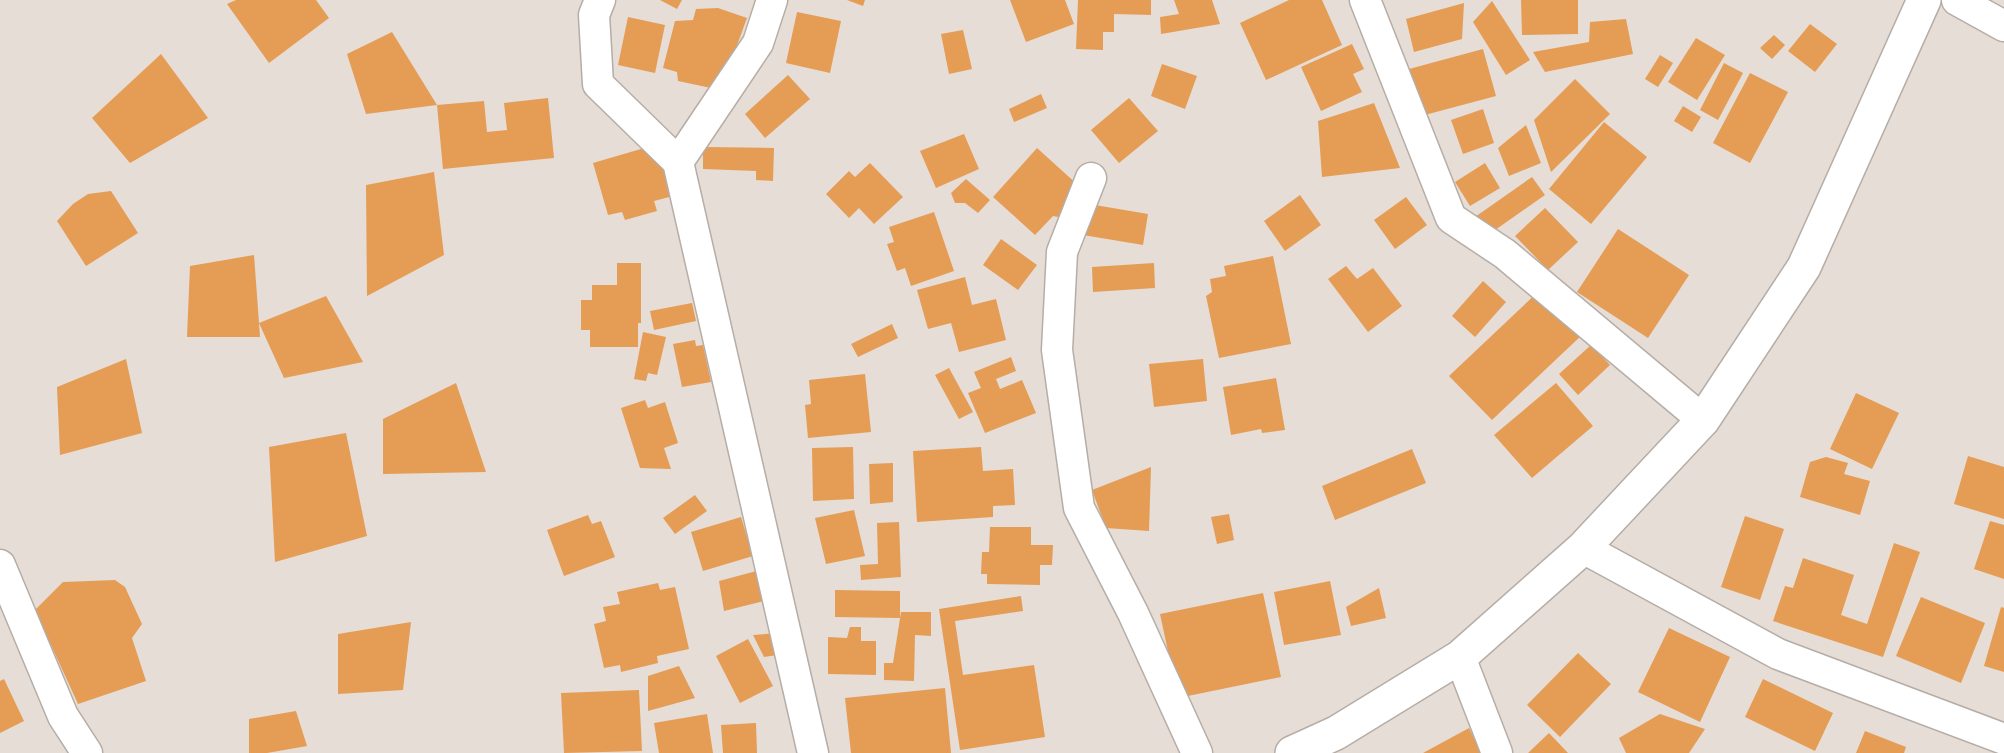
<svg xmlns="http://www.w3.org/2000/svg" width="2004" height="753" font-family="Lato,sans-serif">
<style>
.building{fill:#e59c55}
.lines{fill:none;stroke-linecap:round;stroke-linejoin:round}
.street-casing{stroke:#b5ada6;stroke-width:33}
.primary-casing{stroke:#b5ada6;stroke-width:36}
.street{stroke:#fff;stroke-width:30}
.primary{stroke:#fff;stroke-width:33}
</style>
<rect width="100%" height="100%" fill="#e6ddd6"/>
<path class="building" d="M236,0H316L329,18L269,63L227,4Z
M660,0H682L677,9Z
M847,0H865L863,6Z
M1010,0H1065L1074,24L1026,42Z
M1078,0H1151V15L1114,14V32H1103V50L1076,49Z
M1174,0H1212L1220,24L1161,34L1160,17L1179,14Z
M1289,0H1322L1342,45L1266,80L1240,23Z
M1521,0H1578V34L1522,35Z
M1492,1L1530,60L1506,75L1473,22Z
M1464,3L1462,39L1414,52L1406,19Z
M718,8L747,18L724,81L713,82L711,88L678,81L677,72L663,68L675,21L693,20L696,9Z
M797,12L841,21L830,73L786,63Z
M628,17L665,25L655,73L618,65Z
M1626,19L1633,54L1545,72L1533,52L1589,42L1590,22Z
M1810,24L1837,44L1815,72L1788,51Z
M963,30L972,69L949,74L941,34Z
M392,32L437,105L366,114L347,54Z
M1774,35L1785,45L1772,59L1760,48Z
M1696,38L1725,55L1697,100L1668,82Z
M1352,44L1364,69L1353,74L1362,92L1321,111L1301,67Z
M1483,49L1496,96L1421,116L1409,69Z
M161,54L208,118L130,163L92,118Z
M1660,55L1673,63L1658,87L1645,79Z
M1724,63L1743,73L1718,120L1700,110Z
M1162,64L1197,76L1185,109L1151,96Z
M1750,73L1788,92L1750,163L1713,143Z
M788,75L810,99L765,138L745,114Z
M1575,79L1610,114L1551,172L1534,120Z
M1041,94L1047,108L1014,122L1009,109Z
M548,98L554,158L443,169L437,105L484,101L487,132L507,130L504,103Z
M1129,98L1158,131L1119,163L1091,130Z
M1374,103L1400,168L1322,177L1318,121Z
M1683,106L1701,117L1692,132L1674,121Z
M1483,109L1494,143L1463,154L1451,120Z
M1604,122L1647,157L1591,224L1549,189Z
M1526,125L1541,163L1509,176L1498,148Z
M964,134L979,169L936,188L920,151Z
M658,144L673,196L654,201L657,211L625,220L622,212L608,215L593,163Z
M703,147L774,148L773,181L756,180V171L703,169Z
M1037,148L1079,186L1074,200L1058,217L1053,216L1035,235L993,197Z
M870,163L903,197L874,224L859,208L849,218L826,194L849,171L855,177Z
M1485,163L1500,188L1470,206L1455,182Z
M434,172L444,255L367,296L366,185Z
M1532,177L1545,195L1488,235L1475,217Z
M966,179L990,200L978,213L965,203H955L951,193Z
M111,191L138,233L86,266L57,221L73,204L88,194Z
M1300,195L1321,225L1285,251L1264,221Z
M1406,197L1427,225L1395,249L1374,220Z
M1089,204L1148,214L1143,245L1083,235Z
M1545,208L1578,242L1548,270L1515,236Z
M934,212L954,271L911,286L905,268L897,271L887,244L894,242L889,227Z
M1618,229L1689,275L1648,338L1577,292Z
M1001,239L1037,265L1018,290L983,265Z
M254,255L259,323L326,296L363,362L284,378L259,323L260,337H187L190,266Z
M1273,256L1291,344L1219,358L1206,296L1212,292L1210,279L1226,276L1224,266Z
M617,263H641V323H638V347H590V330H581V300H592V285H617Z
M1154,263L1155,288L1093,292L1092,267Z
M1346,266L1357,279L1373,268L1402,306L1368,332L1328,279Z
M965,277L972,305L996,299L1006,340L959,352L951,323L928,329L917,290Z
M1483,281L1506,302L1475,337L1452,316Z
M1540,290L1583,334L1492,420L1449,376Z
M692,303L696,321L654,330L650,311Z
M892,324L898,338L858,357L851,344Z
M643,332L666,337L657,375L648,373L646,381L634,379Z
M695,340L696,346L703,345L711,382L682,387L673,344Z
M1591,345L1610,365L1578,395L1559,374Z
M1011,357L1016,371L996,379L1000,389L1022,380L1036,413L985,433L968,393L981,388L974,372Z
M126,359L142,433L60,455L57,387Z
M1203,359L1207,401L1154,407L1149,364Z
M949,368L973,412L959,419L935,375Z
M865,374L871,432L808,438L805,405L811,404L809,380Z
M1276,378L1285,430L1262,433L1261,429L1231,435L1223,387Z
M456,383L486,472L383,474V419Z
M1556,383L1593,426L1532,478L1494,435Z
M1856,393L1899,413L1872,469L1830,449Z
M645,400L648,408L665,402L678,443L664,448L671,469L640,468L621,408Z
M346,433L367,536L275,562L269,447Z
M853,447L854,499L813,501L812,448Z
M981,447L983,471L1013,469L1015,505L993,506V517L917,522L913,451Z
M1412,449L1426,483L1335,520L1322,486Z
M1968,456L2004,467V519L1954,504Z
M1826,457L1848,463L1844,474L1870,481L1860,515L1800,497L1810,462Z
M893,463V502L870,504L869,464Z
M1151,467L1149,531L1106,528L1092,490Z
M695,495L707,511L675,534L663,518Z
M854,510L865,556L826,564L815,518Z
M1229,514L1234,540L1217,544L1211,517Z
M588,515L592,524L601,521L615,557L564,576L547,530Z
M1745,516L1784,529L1760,600L1721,587Z
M741,517L753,556L703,571L691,532Z
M1990,521L2004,525V579L1974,569Z
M899,522L901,577L861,580L860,565L878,564L877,523Z
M990,527H1031V545H1053L1052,565H1040V585L987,584V574H981L982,552H989Z
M1894,543L1920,552L1883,657L1773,621L1785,586L1793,588L1803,558L1854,575L1841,615L1867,624Z
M764,569L768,600L724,611L719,581Z
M115,580L125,587L142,624L132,638L146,681L78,704L35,610L63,582Z
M1330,581L1341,635L1284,645L1274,592Z
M658,583L660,590L675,587L689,649L657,656L658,663L621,672L620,665L604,668L594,624L606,621L603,607L620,604L617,592Z
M1379,588L1386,618L1351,626L1346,607Z
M835,590L900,591V618L835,617Z
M1263,593L1281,677L1178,698L1160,614Z
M1021,596L1023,611L955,621L963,675L1034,665L1045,737L960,750L939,609Z
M1921,597L1985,623L1961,683L1896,656Z
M2001,607L2004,608V672L1984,666Z
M901,612H931V636L915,635L914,681L884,680V663H893Z
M411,622L403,690L338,694V634Z
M850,627H861V641H876V675L828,674V637L847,638Z
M1669,628L1730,657L1700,722L1638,692Z
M779,633L784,654L764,657L753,635Z
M748,639L773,686L740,703L716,656Z
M1578,653L1611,684L1560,737L1527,705Z
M679,666L695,698L648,711V676Z
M4,679L24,721L0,733V681Z
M1763,679L1833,713L1815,751L1745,717Z
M945,688L951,753H851L845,698Z
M639,690L642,751L564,753L561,693Z
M296,711L307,746L267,753H249V719Z
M707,714L713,753H659L654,723Z
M1660,714L1705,729L1689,753H1626L1619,738Z
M756,723L757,753H723L721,725Z
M1469,728L1482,753H1423Z
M1865,731L1906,747L1904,753H1856Z
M1549,733L1568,753H1528Z"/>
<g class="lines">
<g class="street-casing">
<path id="street" d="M600,0L594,15L598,84L678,162L813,753
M1365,0L1451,218L1505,254L1703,420
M1957,0L2004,26
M678,162L758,43L772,0
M1091,178L1062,252L1057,350L1079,508L1133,613L1197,753
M1583,548L1778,654L2004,739
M0,565L63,716L87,753
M1460,657L1497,753"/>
</g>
<g class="primary-casing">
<path id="primary" d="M1292,753L1336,733L1460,657L1583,548L1703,420L1804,267L1924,0"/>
</g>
<use href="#street" class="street"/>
<use href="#primary" class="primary"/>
</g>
</svg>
